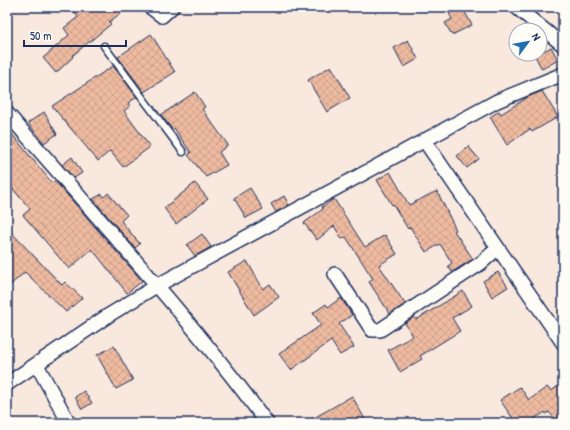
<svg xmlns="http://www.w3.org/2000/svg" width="570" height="430" font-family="'Patrick Hand',sans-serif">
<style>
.building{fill:url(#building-cross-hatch);stroke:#1b2f5e}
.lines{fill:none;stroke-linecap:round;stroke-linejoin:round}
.lane-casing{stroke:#1b2f5e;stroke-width:9}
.street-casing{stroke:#1b2f5e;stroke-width:16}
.lane{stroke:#fdfcf7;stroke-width:6}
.street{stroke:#fdfcf7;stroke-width:13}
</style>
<defs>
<pattern id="building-cross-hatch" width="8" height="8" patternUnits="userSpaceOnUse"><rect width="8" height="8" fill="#eebaa0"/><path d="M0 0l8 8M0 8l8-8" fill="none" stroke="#cca08c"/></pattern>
</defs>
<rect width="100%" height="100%" fill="#f8e8dd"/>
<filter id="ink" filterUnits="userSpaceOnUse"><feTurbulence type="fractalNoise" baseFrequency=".025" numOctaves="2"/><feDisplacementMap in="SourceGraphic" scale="8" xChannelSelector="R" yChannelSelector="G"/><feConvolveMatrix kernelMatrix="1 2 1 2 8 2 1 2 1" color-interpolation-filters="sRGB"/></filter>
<g filter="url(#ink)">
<path class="building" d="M71,7H129L109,22L111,24L72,56L73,57L56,73L43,58L69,35L64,28L78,17Z
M461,7H462L472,25L452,35L445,23L452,19L449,13Z
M151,34L175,72L144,92L118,57Z
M408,40L418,59L404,67L394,48Z
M551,47L558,60L542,69L535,56Z
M113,66L137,97L128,103L130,106L124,111L150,147L123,167L110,151L98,161L52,106Z
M331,66L350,98L327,112L308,80Z
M542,91L558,117L532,132L530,129L507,145L490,117L499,111L501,114L528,97Z
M195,92L205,107L202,109L228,145L219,152L227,165L206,177L188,155L191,153L174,128L172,129L161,115Z
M44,112L57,134L44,143L28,123Z
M7,128L52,183L55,181L142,281L127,293L92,249L69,269L23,215L30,209L7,182Z
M468,146L479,159L467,168L457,156Z
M72,157L82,173L74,178L62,165Z
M390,172L409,205L437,191L456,230L454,231L473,259L452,272L448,266L452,263L440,244L426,252L410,227L408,229L393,204L392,205L377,180Z
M195,183L208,199L176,224L164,208Z
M250,188L263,209L246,218L234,198Z
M108,193L127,215L121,221L140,244L135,248L93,199L102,194L104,197Z
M284,196L289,205L276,212L271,204Z
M334,199L365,247L385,235L397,254L379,265L405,304L390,314L369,282L373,279L346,237L342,239L334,226L317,240L304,223L323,209L322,207Z
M7,228L62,285L65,282L82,298L66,312L25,272L7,288Z
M202,234L211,247L195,256L187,245Z
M247,261L263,289L270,284L279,297L254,315L228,272Z
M498,272L508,287L492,297L483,281Z
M463,291L472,306L452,318L460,331L420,356L422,359L400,372L388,350L413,336L405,323L414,317L416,320Z
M341,298L352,315L339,324L354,347L340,355L331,341L291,370L279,354L321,325L313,313L326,304L328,307Z
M114,346L133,380L116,389L97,355Z
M563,383V423H559L549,412L546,414L545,412L528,423H516L500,400L520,387L529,400L547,387L551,391Z
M84,391L92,403L82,409L75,397Z
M352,396L367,423H305L335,406Z"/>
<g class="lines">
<g class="lane-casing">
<path id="lane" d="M104,46L183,152"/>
</g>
<g class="street-casing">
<path id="street" d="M150,7L162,16L172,7
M516,7L563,45
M7,113C95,216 187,314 267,423
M424,140L563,343
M335,274L372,330H380L481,263L498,248
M37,365L69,423
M7,384L109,315L158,285L497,101L563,74"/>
</g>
<use href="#lane" class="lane"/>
<use href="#street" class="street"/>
</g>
</g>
<rect width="570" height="430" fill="none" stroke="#fdfcf7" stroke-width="24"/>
<rect x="12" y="12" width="546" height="406" fill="none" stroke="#1b2f5e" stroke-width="1.5" filter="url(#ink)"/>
<g transform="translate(528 42) rotate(58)"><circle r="19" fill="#fdfcf7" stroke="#a3aaba"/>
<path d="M0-3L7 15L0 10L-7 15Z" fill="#1f6fb2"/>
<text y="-6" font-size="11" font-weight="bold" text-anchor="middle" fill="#1b2f5e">N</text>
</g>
<path d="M24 40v6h102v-6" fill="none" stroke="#1b2f5e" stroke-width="2"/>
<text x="30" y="40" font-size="12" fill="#1b2f5e" stroke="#fdfcf7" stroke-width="3" paint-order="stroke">50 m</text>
</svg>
